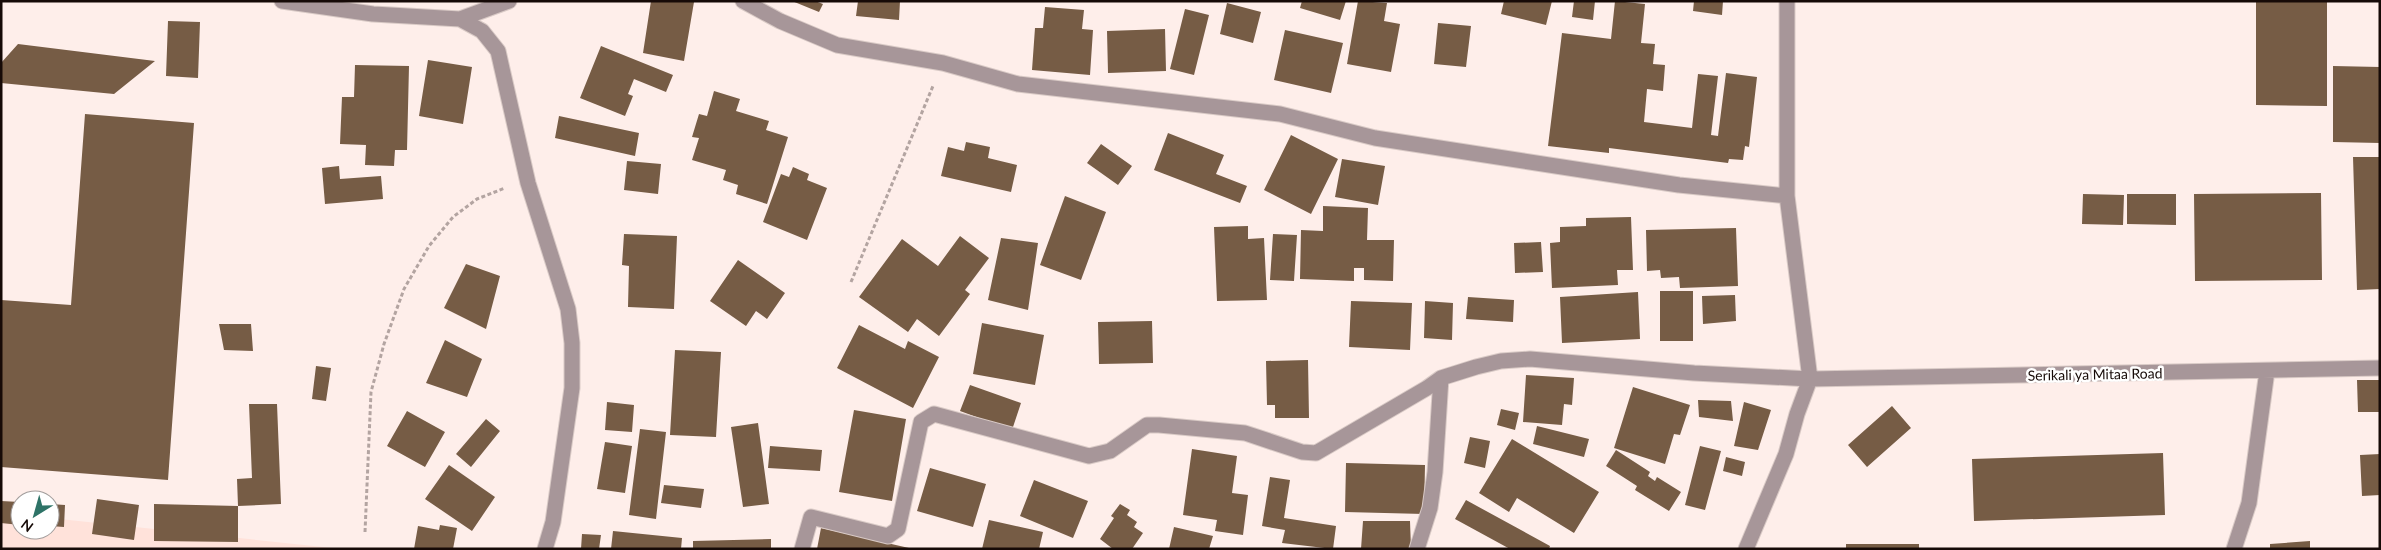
<svg xmlns="http://www.w3.org/2000/svg" width="2381" height="550" font-family="Lato,sans-serif">
<style>
.built{fill:#ffe2da}
.building{fill:#765c45}
.lines{fill:none;stroke-linecap:round;stroke-linejoin:round}
.minor-casing{stroke:#d9cac6;stroke-width:17}
.path{stroke:#b3a4a1;stroke-width:3;stroke-dasharray:4 2.5;stroke-linecap:butt}
.minor{stroke:#a79699;stroke-width:15}
.labels{text-anchor:middle;dominant-baseline:central;stroke-width:5;stroke-linejoin:round;paint-order:stroke}
.street-label{font-size:14px;fill:#160a07;stroke:#fff}
</style>
<rect width="100%" height="100%" fill="#feeeea"/>
<path class="built" d="M1,513L20,515V530H50V518L342,549H1Z"/>
<path class="building" d="M651,1L694,2L684,61L643,53Z
M792,1H815L823,4L819,12Z
M858,1H900L899,20L856,16Z
M1302,1H1346L1340,20L1300,8Z
M1358,1L1387,3L1384,21L1400,24L1391,72L1347,64Z
M1504,1H1552L1546,25L1501,14Z
M1574,1H1595L1593,20L1572,17Z
M1615,1L1645,4L1641,43L1655,44L1653,64L1665,65L1663,91L1647,89L1644,122L1692,128L1698,74L1718,76L1711,135L1718,136L1726,73L1757,77L1749,147L1745,146L1743,160L1729,159L1728,163L1609,148V153L1548,146L1562,33L1611,39Z
M1694,1H1723L1722,15L1693,11Z
M2256,1H2327V106L2256,105Z
M1227,3L1261,12L1253,43L1220,34Z
M1045,7L1084,10L1082,29L1093,30L1090,75L1032,70L1035,28H1043Z
M1185,9L1209,15L1194,75L1170,69Z
M168,21L200,22L198,78L166,76Z
M1438,23L1471,26L1466,67L1434,64Z
M1165,29L1166,71L1108,73L1107,31Z
M1285,30L1343,43L1331,93L1274,80Z
M18,44L155,61L114,94L1,83V63Z
M601,46L673,75L666,92L634,79L628,94L633,96L625,116L580,98Z
M428,60L472,67L463,124L419,116Z
M355,65L409,66L407,150H395L394,166L365,165L366,145L340,144L342,97H354Z
M2333,66L2380,67V143L2333,142Z
M714,91L740,99L736,111L769,121L766,130L788,137L767,204L736,194L738,185L723,180L726,170L692,160L699,138L692,137L699,114L707,116Z
M85,114L194,123L168,480L1,467V300L71,305Z
M559,116L639,133L635,156L555,138Z
M1168,133L1224,155L1216,174L1247,186L1240,203L1154,170Z
M1291,135L1338,159L1311,214L1264,190Z
M966,142L990,147L988,158L1017,165L1011,192L941,176L948,147L964,151Z
M1101,144L1132,166L1118,185L1087,163Z
M2353,157H2380V289L2357,290Z
M1342,159L1385,166L1378,205L1335,197Z
M627,161L661,164L658,194L624,190Z
M339,166L340,179L381,176L383,199L325,204L322,168Z
M793,167L809,174L807,180L827,188L807,240L763,222L781,174L789,177Z
M2321,193L2322,280L2195,281L2194,194Z
M2083,194L2124,195L2123,225L2082,224Z
M2127,194H2176V225L2127,224Z
M1065,196L1106,212L1081,280L1040,265Z
M1323,206L1368,208L1367,240H1394L1393,281L1364,280V268H1354V281L1300,279L1301,230L1323,231Z
M1631,217L1633,270H1617L1618,285L1552,288L1550,243L1560,242V227L1586,226V218Z
M1248,226V239L1264,238L1267,300L1217,301L1214,227Z
M1736,228L1738,286L1680,288L1679,277L1661,278L1660,270L1647,271L1646,230Z
M624,234L677,236L674,309L628,307L629,266L622,265Z
M1273,234L1297,235L1294,281L1270,280Z
M960,236L989,258L965,290L970,294L939,336L917,319L908,332L859,297L902,239L938,266Z
M1001,238L1038,243L1028,310L988,300Z
M1541,242L1543,272L1515,273L1514,243Z
M738,260L785,293L767,319L756,311L746,326L710,301Z
M466,264L500,276L486,329L444,308Z
M1660,291H1693V341H1660Z
M1638,292L1640,339L1562,343L1560,297Z
M1735,295L1736,321L1703,324L1702,296Z
M1468,297L1514,300L1513,322L1466,319Z
M1351,301L1412,303L1410,350L1349,347Z
M1425,301L1453,303L1452,340L1424,338Z
M1152,321L1153,363L1099,364L1098,322Z
M982,323L1044,335L1035,385L973,374Z
M219,324H251L253,351L224,350Z
M859,325L905,349L908,341L939,357L913,408L837,368Z
M445,340L482,359L467,397L426,383Z
M675,350L721,352L716,437L670,435Z
M1308,360L1309,418H1275V405H1267L1266,361Z
M316,366L331,368L326,401L312,399Z
M1526,375L1574,378L1572,405L1564,404L1562,425L1523,422Z
M2357,380H2380V412H2358Z
M970,385L1021,403L1012,430L960,411Z
M1633,387L1690,405L1680,435L1674,434L1665,464L1614,448Z
M1698,400L1731,401L1733,421L1699,417Z
M607,402L634,405L632,432L605,430Z
M1744,402L1771,410L1758,450L1734,446Z
M249,404H277L281,504L238,506L237,479L252,478Z
M1892,406L1911,428L1867,467L1848,445Z
M1501,409L1519,413L1515,430L1497,425Z
M854,410L906,419L892,501L839,492Z
M407,411L445,432L425,467L387,446Z
M486,419L500,431L471,467L456,454Z
M758,423L769,504L743,507L731,427Z
M1537,426L1589,439L1584,457L1533,444Z
M640,429L666,432L656,519L629,515Z
M1470,437L1490,441L1485,468L1464,463Z
M1512,439L1599,492L1574,533L1517,498L1509,512L1479,493Z
M605,442L632,446L625,493L597,489Z
M770,446L822,450L820,471L768,468Z
M1700,446L1721,451L1705,510L1685,505Z
M1192,449L1237,456L1232,493L1248,495L1243,535L1215,531L1217,520L1183,515Z
M1616,450L1650,472L1648,476L1655,481L1657,477L1681,492L1669,511L1635,490L1637,486L1606,466Z
M2163,453L2165,515L1974,521L1972,459Z
M2380,454V495L2362,496L2360,455Z
M1726,457L1745,462L1742,476L1723,471Z
M1346,463L1425,465L1424,514L1345,512Z
M449,465L495,497L472,531L425,499Z
M930,468L986,484L973,527L917,511Z
M1270,477L1290,480L1284,518L1336,526L1333,549L1282,543L1285,530L1262,526Z
M1034,480L1088,501L1073,538L1020,516Z
M664,485L704,489L701,508L661,503Z
M97,499L139,505L134,540L92,534Z
M1466,500L1550,546L1549,549H1510L1455,519Z
M1,501L20,502V525L1,523Z
M50,504L65,505L64,527L50,526Z
M154,504L238,506V542L154,541Z
M1120,504L1130,510L1127,515L1137,522L1134,527L1143,533L1132,549H1113L1100,539L1114,518L1111,516Z
M989,520L1043,532L1039,549H982Z
M1363,521H1410L1411,549H1361Z
M440,525L457,528L453,549H414L418,526L439,530Z
M1174,527L1213,536L1209,549H1169Z
M821,528L909,548V549H817Z
M613,531L682,538L681,549H611Z
M582,534L601,535L599,549H581Z
M771,539V549H693V541Z
M2310,541V549H2270V544Z
M1846,544H1919V549H1846Z"/>
<g class="lines">
<g class="minor-casing">
<path id="minor" d="M282,1L373,14L460,19L509,1
M743,1L780,21L837,45L943,63L1018,84L1280,114L1375,138L1679,185L1787,196
M460,19L482,31L498,51L528,183L568,309L572,343V388L553,522L545,549
M802,549L811,517L888,536L898,529L921,422L934,414L1089,456L1110,451L1147,425H1159L1245,433L1302,452L1316,453L1427,388L1441,378L1476,367L1501,361L1530,359L1694,373L1810,379L2380,368
M1417,549L1430,508L1435,472L1441,378
M1746,549L1786,454L1797,414L1810,379L1787,196V1
M2234,549L2249,503L2267,371"/>
</g>
<path class="path" d="M851,282L933,86
M365,532L371,392L384,344L404,289L429,246L453,217L477,199L505,188"/>
<use href="#minor" class="minor"/>
</g>
<g class="labels">
<g class="street-label">
<text transform="translate(2095 374) rotate(-1)">Serikali ya Mitaa Road</text>
</g>
</g>
<rect width="2381" height="550" fill="none" stroke="#160a07" stroke-width="5"/>
<g transform="translate(35 515) rotate(217)"><circle r="24" fill="#ffffff" stroke="#a29d9c"/>
<path d="M0-4L9 19L0 12L-9 19Z" fill="#2e7367"/>
<text y="-8" font-size="14" font-weight="bold" text-anchor="middle" fill="#160a07">N</text>
</g>
</svg>
